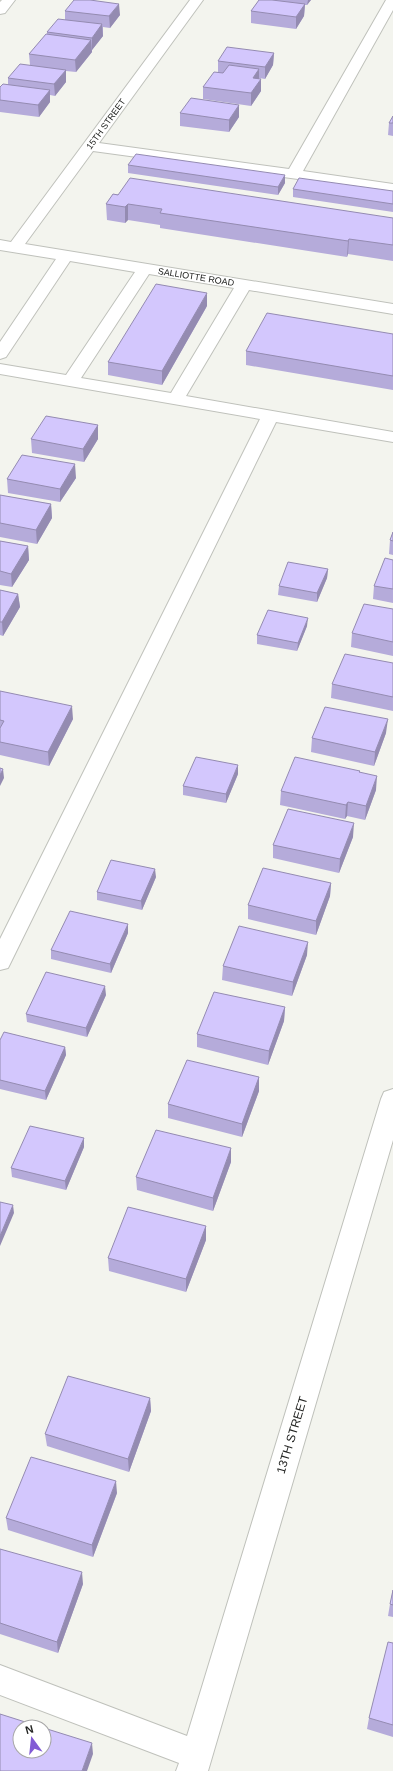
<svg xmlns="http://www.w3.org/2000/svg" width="393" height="1771" font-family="Helvetica,sans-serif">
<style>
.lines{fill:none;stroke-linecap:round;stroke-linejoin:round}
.minor-casing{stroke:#bfc1bb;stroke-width:2}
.minor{fill:#fff;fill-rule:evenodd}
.wall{fill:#b5abda}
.shaded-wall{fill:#948bb1}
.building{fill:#d3c7fd;stroke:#948bb1}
.labels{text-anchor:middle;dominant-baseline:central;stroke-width:3;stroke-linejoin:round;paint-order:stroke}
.far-street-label{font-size:9px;fill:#232422;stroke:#fff}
.near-street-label{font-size:12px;fill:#232422;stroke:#fff}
</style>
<rect width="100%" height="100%" fill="#f3f4ee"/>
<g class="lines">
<g class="minor-casing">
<path id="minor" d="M2,0H15L5,13L0,14V2Z
M190,0H203L99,143L289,169L386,0H393V10L303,171L393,184V192L93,151L25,244L393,304V314L249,290L186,396L393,432V442L276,422L11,962L8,968L0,970V939L260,419L0,374V364L66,375L135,272L70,261L6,357L0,359V342L56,259L0,250V240L11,242ZM149,274L234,288L171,393L81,378Z
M393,1089V1140L208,1771H176L179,1763L0,1695V1665L187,1736L381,1099L384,1092Z"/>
</g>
<use href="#minor" class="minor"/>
</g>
<path class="wall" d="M259,0H311L307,5H305L304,16L296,29L251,23V11Z
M65,11L120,15L110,28L103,27V36L92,50V49V52L76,72L66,71V82L55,96L50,95V102L39,117L0,112V87L8,85V78L30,65L29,54L47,34V32L65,20Z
M274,53L273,65L265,79L259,78L261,91L251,106L203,99V87L218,72V61Z
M180,113L239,117L229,132L180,126Z
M393,116V136L388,135L389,123Z
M128,165L285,183L278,195L128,173Z
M293,189L393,191V212L293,197Z
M113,194L393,218V261L348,254L347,257L160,228V225L128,220L125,223L107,220L106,204Z
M207,306L162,385L108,375V362Z
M393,334V390L246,365V351Z
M98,425V439L84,462L32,453L31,439Z
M76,478L60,502L8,493L7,479Z
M0,495L51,504L52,518L37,544L0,537Z
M393,532V555L389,554L390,540Z
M0,541L28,546L29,560L12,587L0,585Z
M393,560V603L373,599L374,586Z
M328,569L327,578L317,602L278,595L279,586Z
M0,590L18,594L20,607L3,636L0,635Z
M393,609V656L351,647L352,633Z
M307,626L297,651L257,644V635Z
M393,663V711L331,698L332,684Z
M0,691L73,719L49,766L0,755Z
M386,733L374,766L311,752L312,738Z
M360,772L376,790L365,820L347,816L345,819L280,805L281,791Z
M238,774L226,803L183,795V786Z
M353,837L339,873L273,858V845Z
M156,877L142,910L97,900V892Z
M331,883L330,896L316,935L248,919V905Z
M128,933L111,973L51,959V950Z
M307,955L292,996L222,980L223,966Z
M106,995L87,1037L27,1022L26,1014Z
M285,1007L284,1021L268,1065L197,1047V1034Z
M0,1040L65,1047L66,1055L46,1100L0,1089Z
M259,1077V1091L242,1137L168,1118V1104Z
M84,1147L66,1190L12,1177L11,1168Z
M231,1162L213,1211L137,1190L136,1177Z
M206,1226V1240L186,1292L109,1271L108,1258Z
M150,1398L151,1411L129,1472L47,1446L45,1434Z
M117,1493L93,1557L8,1530L6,1518Z
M0,1549L83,1584L58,1653L0,1634Z
M393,1590V1617L388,1616L390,1604Z
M393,1643V1737L367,1729L369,1718Z"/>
<path class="shaded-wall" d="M308,0H311L307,5Z
M119,4L120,15L110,28L109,16Z
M305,4L304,16L296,29V17Z
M102,24L103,36L92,50V38Z
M91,40L92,52L76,72L75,60Z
M274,53L273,65L265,79V67Z
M259,69V81L253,78Z
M66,70V82L55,96L54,84Z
M261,79V91L251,106V93Z
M50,90V102L39,117L38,105Z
M239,105V117L229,132V120Z
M285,175V183L278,195V187Z
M128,204V220L125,223V207Z
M349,239L348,254L347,257L348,241Z
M207,293V306L162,385V371Z
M98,425V439L84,462L83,449Z
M75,464L76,478L60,502V489Z
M51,504L52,518L37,544L36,530Z
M28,546L29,560L12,587L11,574Z
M328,569L327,578L317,602V593Z
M18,594L20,607L3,636L2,622Z
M308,618L307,626L297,651L298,643Z
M72,706L73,719L49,766L48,752Z
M388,719L386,733L374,766L375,752Z
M238,765V774L226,803V794Z
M3,769L4,778L0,786V775Z
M377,776L376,790L365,820L366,806Z
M348,802L347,816L345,819L346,805Z
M354,823L353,837L339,873L340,859Z
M155,869L156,877L142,910L141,901Z
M331,883L330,896L316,935V921Z
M128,924V933L111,973L110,964Z
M308,942L307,955L292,996L293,982Z
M105,986L106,995L87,1037L86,1028Z
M285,1007L284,1021L268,1065L269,1051Z
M65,1047L66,1055L46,1100L45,1091Z
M259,1077V1091L242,1137V1124Z
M84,1138V1147L66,1190L65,1181Z
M231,1148V1162L213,1211V1198Z
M13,1205L14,1213L0,1246V1236Z
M206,1226V1240L186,1292V1279Z
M150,1398L151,1411L129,1472L128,1459Z
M116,1481L117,1493L93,1557L92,1545Z
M82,1572L83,1584L58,1653L57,1642Z
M92,1743L93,1754L87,1771H82Z"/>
<path class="building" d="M74,0H90L119,4L109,16L65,11Z
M259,0H272L305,4L296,17L251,11Z
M58,19L102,24L92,38L47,32Z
M46,34L91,40L75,60L29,54Z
M227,47L274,53L265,67L218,61Z
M20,64L66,70L54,84L8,78Z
M229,65L259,69L253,78L261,79L251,93L203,87L214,72L223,73Z
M3,84L50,90L38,105L0,100V87Z
M191,98L239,105L229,120L180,113Z
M393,116V123H389Z
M136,154L285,175L278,187L128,165Z
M130,178L393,218V245L349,239L348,241L160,213L162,209L128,204L125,207L106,204L113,194L118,195Z
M299,178L393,191V204L293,189Z
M156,284L207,293L162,371L108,362Z
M267,313L393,334V376L246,351Z
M46,416L98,425L83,449L31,439Z
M22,455L75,464L60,489L7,479Z
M0,495L51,504L36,530L0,523Z
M393,532V541L390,540Z
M0,541L28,546L11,574L0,571Z
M385,558L393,560V589L374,586Z
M288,562L328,569L317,593L279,586Z
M0,590L18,594L2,622H0Z
M364,604L393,609V642L352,633Z
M268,610L308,618L298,643L257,635Z
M345,654L393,663V697L332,684Z
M0,691L72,706L48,752L0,742V728L4,721L0,720Z
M325,707L388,719L375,752L312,738Z
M196,757L238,765L226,794L183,786Z
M295,757L360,771L359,772L377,776L366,806L348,802L346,805L281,791Z
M0,768L3,769L0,775Z
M288,809L354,823L340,859L273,845Z
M111,860L155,869L141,901L97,892Z
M263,868L331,883L316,921L248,905Z
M70,911L128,924L110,964L51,950Z
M239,926L308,942L293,982L223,966Z
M46,972L105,986L86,1028L26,1014Z
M214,992L285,1007L269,1051L197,1034Z
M4,1032L65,1047L45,1091L0,1080V1040Z
M187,1060L259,1077L242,1124L168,1104Z
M30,1126L84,1138L65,1181L11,1168Z
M156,1130L231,1148L213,1198L136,1177Z
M0,1202L13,1205L0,1236Z
M128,1207L206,1226L186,1279L108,1258Z
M68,1376L150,1398L128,1459L45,1434Z
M31,1457L116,1481L92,1545L6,1518Z
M0,1549L82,1572L57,1642L0,1623Z
M393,1590V1605L390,1604Z
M388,1642L393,1643V1725L369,1718Z
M0,1714L41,1727H20V1751H44V1728L92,1743L82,1771H0Z"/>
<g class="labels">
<g class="far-street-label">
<text transform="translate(106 124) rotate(-54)">15TH STREET</text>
<text transform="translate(196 277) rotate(9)">SALLIOTTE ROAD</text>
</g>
<g class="near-street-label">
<text transform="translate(292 1435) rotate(-73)">13TH STREET</text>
</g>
</g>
<g transform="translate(32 1739) rotate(345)"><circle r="19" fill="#ffffff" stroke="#a7a7a7"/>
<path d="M0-3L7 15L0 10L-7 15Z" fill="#825bd5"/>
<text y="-6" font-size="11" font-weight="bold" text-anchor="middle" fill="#232422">N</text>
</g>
</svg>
